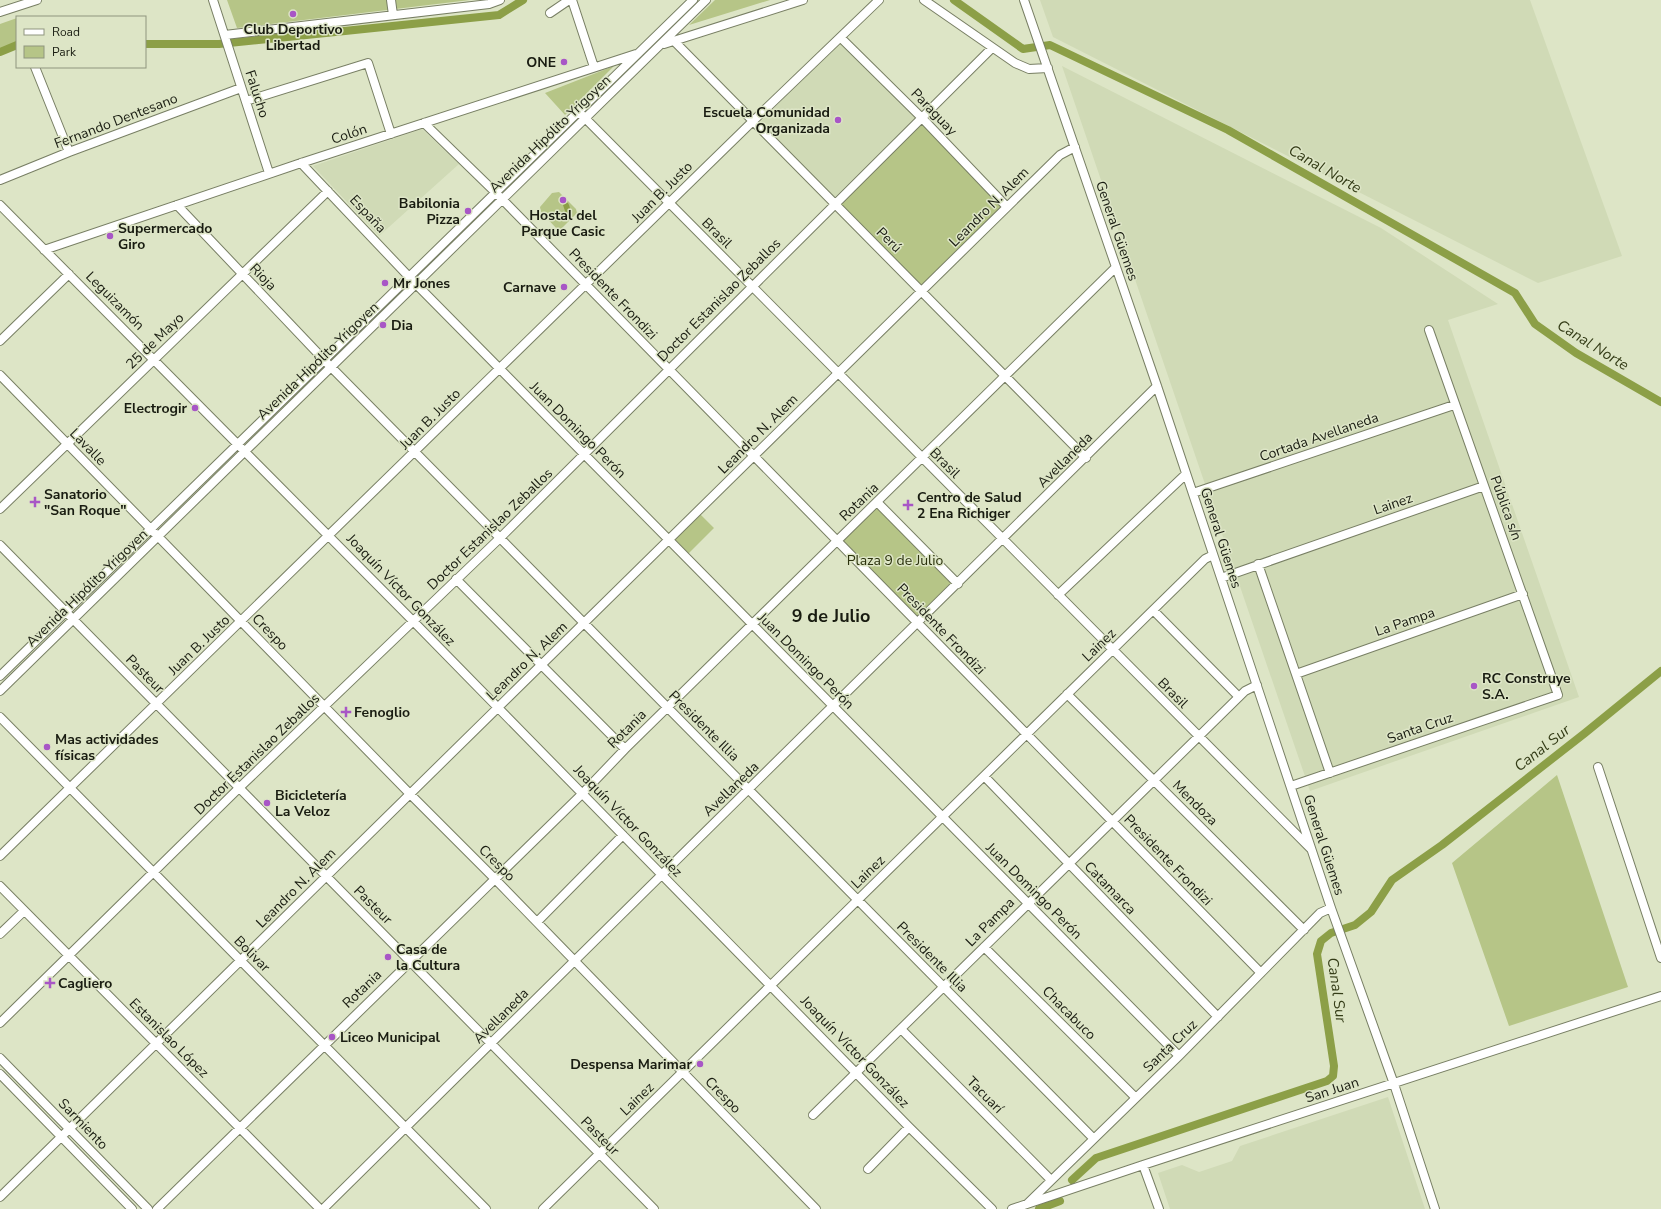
<svg xmlns="http://www.w3.org/2000/svg" width="1661" height="1209" font-family="'Nunito Sans',sans-serif">
<style>
.built{fill:#d0dab6}
.green{fill:#b6c587}
.water{fill:#8c9f47}
.lines{fill:none;stroke-linecap:round;stroke-linejoin:round}
.canal{stroke:#8c9f47;stroke-width:8}
.minor-casing{stroke:#787f64;stroke-width:10}
.minor{stroke:#fff;stroke-width:8}
.poi-dot{fill:#a856c6;stroke:#dde5c6;stroke-width:1.5}
.labels{text-anchor:middle;dominant-baseline:central;stroke-width:3;stroke-linejoin:round;paint-order:stroke}
.poi-label{font-size:14px;font-weight:bold;fill:#191c11;stroke:#dde5c6;text-anchor:start}
.street-label{font-size:14px;fill:#191c11;stroke:#dde5c6}
.park-label{font-size:14px;fill:#2b320d;stroke:#dde5c6}
.water-label{font-size:15px;font-style:italic;fill:#343c17;stroke:#dde5c6}
.district-label{font-size:18px;font-weight:bold;fill:#191c11;stroke:#dde5c6}
</style>
<rect width="100%" height="100%" fill="#dde5c6"/>
<path class="built" d="M1040,0H1530L1622,256L1538,283L1053,37Z
M841,42L916,117L834,198L759,123Z
M1062,66L1381,228L1498,304L1448,320L1579,697L1310,791Z
M422,129L459,164L379,236L313,166Z
M1388,1097L1425,1209H1170L1158,1173L1182,1165L1199,1172L1232,1161L1240,1146Z"/>
<path class="green" d="M227,0H470L237,28Z
M715,0H770L689,25Z
M17,18V42L0,50V24Z
M614,66L565,115L545,93Z
M922,118L1007,207L921,291L835,204Z
M559,192L576,209L577,213L561,229H557L541,212L540,207L552,193Z
M877,502L958,584L918,624L837,541Z
M700,514L714,528L688,554L674,540Z
M1557,775L1628,987L1509,1026L1452,863Z"/>
<path class="water" d="M565,202L568,203C572,209 569,215 565,219H562V214L565,211L563,205Z"/>
<g class="lines">
<path class="canal" d="M954,0L1023,49L1050,45L1228,130L1515,293L1535,324L1576,353L1661,402
M145,44H219L499,15L523,0
M0,52L17,45
M1072,1180L1096,1158L1327,1081L1333,1076L1334,1066L1317,954L1321,941L1331,933L1355,925L1371,912L1392,880L1442,845L1585,733L1661,671
M1039,1209L1060,1201"/>
<g class="minor-casing">
<path id="minor" d="M213,0L269,173
M391,0L393,15
M572,0L594,67
M924,0L1015,63L1029,69L1048,68
M1024,0L1157,386L1331,908L1394,1084L1435,1209
M0,12L37,0
M550,13L569,0
M225,35L489,4L500,0
M841,38L922,118L1007,207
M674,41L1086,458
M664,44L803,0
M35,67L69,152
M246,101L368,63L391,134
M578,111L1311,849
M424,123L495,192L1261,973
M301,163L412,280L1179,1056
M0,180L69,152L241,88
M0,205L414,622L909,1127L992,1209
M177,205L328,364L1093,1138
M44,250L301,163L636,54
M0,341L69,274
M0,375L410,794L494,878L816,1209
M1193,493L1454,405
M877,502L958,584
M0,509L328,191
M0,545L654,1209
M1258,564L1330,773
M1221,578L1484,486
M456,579L625,749
M1058,595L1186,474
M1153,610L1239,697
M1296,674L1523,594
M0,676L693,0
M0,691L706,0
M1067,694L1304,930
M0,717L486,1209
M1598,767L1661,958
M984,776L1218,1017
M1291,786L1558,695L1429,330
M0,856L753,121L879,0
M0,886L320,1209
M537,922L623,835
M0,934L24,911
M984,947L1135,1097
M0,1023L239,788L500,538L992,48
M901,1029L1050,1179
M0,1058L148,1209
M0,1074L132,1209
M813,1115L1245,691L1257,685
M1143,1165L1159,1209
M868,1169L909,1127
M0,1197L1060,155L1075,147
M1027,1204L1179,1056L1320,913L1331,908
M157,1209L583,793L625,749L1116,267
M323,1209L1157,386
M543,1209L1205,559L1213,555
M1012,1209L1143,1165L1661,996"/>
</g>
<use href="#minor" class="minor"/>
</g>
<g class="poi-dot">
<circle cx="293" cy="14" r="4"/>
<circle cx="564" cy="62" r="4"/>
<circle cx="838" cy="120" r="4"/>
<circle cx="563" cy="200" r="4"/>
<circle cx="468" cy="211" r="4"/>
<circle cx="110" cy="236" r="4"/>
<circle cx="385" cy="283" r="4"/>
<circle cx="564" cy="287" r="4"/>
<circle cx="383" cy="325" r="4"/>
<circle cx="195" cy="408" r="4"/>
<path d="M33 496h4v4h4v4h-4v4h-4v-4h-4v-4h4z"/>
<path d="M906 499h4v4h4v4h-4v4h-4v-4h-4v-4h4z"/>
<circle cx="1474" cy="686" r="4"/>
<path d="M344 706h4v4h4v4h-4v4h-4v-4h-4v-4h4z"/>
<circle cx="47" cy="747" r="4"/>
<circle cx="267" cy="803" r="4"/>
<circle cx="388" cy="957" r="4"/>
<path d="M48 977h4v4h4v4h-4v4h-4v-4h-4v-4h4z"/>
<circle cx="332" cy="1037" r="4"/>
<circle cx="700" cy="1064" r="4"/>
</g>
<g class="labels">
<g class="poi-label">
<text x="293" y="29" text-anchor="middle">Club Deportivo<tspan x="293" dy="16">Libertad</tspan></text>
<text x="556" y="62" text-anchor="end">ONE</text>
<text x="830" y="112" text-anchor="end">Escuela Comunidad<tspan x="830" dy="16">Organizada</tspan></text>
<text x="460" y="203" text-anchor="end">Babilonia<tspan x="460" dy="16">Pizza</tspan></text>
<text x="563" y="215" text-anchor="middle">Hostal del<tspan x="563" dy="16">Parque Casic</tspan></text>
<text x="118" y="228">Supermercado<tspan x="118" dy="16">Giro</tspan></text>
<text x="393" y="283">Mr Jones</text>
<text x="556" y="287" text-anchor="end">Carnave</text>
<text x="391" y="325">Dia</text>
<text x="187" y="408" text-anchor="end">Electrogir</text>
<text x="44" y="494">Sanatorio<tspan x="44" dy="16">"San Roque"</tspan></text>
<text x="917" y="497">Centro de Salud<tspan x="917" dy="16">2 Ena Richiger</tspan></text>
<text x="1482" y="678">RC Construye<tspan x="1482" dy="16">S.A.</tspan></text>
<text x="354" y="712">Fenoglio</text>
<text x="55" y="739">Mas actividades<tspan x="55" dy="16">físicas</tspan></text>
<text x="275" y="795">Bicicletería<tspan x="275" dy="16">La Veloz</tspan></text>
<text x="396" y="949">Casa de<tspan x="396" dy="16">la Cultura</tspan></text>
<text x="58" y="983">Cagliero</text>
<text x="340" y="1037">Liceo Municipal</text>
<text x="692" y="1064" text-anchor="end">Despensa Marimar</text>
</g>
<g class="street-label">
<text transform="translate(257 94) rotate(72)">Falucho</text>
<text transform="translate(934 112) rotate(46)">Paraguay</text>
<text transform="translate(116 121) rotate(-21)">Fernando Dentesano</text>
<text transform="translate(349 134) rotate(-18)">Colón</text>
<text transform="translate(550 134) rotate(-44)">Avenida Hipólito Yrigoyen</text>
<text transform="translate(662 192) rotate(-45)">Juan B. Justo</text>
<text transform="translate(989 207) rotate(-45)">Leandro N. Alem</text>
<text transform="translate(368 214) rotate(47)">España</text>
<text transform="translate(1117 231) rotate(71)">General Güemes</text>
<text transform="translate(717 233) rotate(45)">Brasil</text>
<text transform="translate(889 240) rotate(45)">Perú</text>
<text transform="translate(263 277) rotate(46)">Rioja</text>
<text transform="translate(613 294) rotate(46)">Presidente Frondizi</text>
<text transform="translate(719 300) rotate(-45)">Doctor Estanislao Zeballos</text>
<text transform="translate(115 301) rotate(45)">Leguizamón</text>
<text transform="translate(155 341) rotate(-44)">25 de Mayo</text>
<text transform="translate(318 361) rotate(-44)">Avenida Hipólito Yrigoyen</text>
<text transform="translate(430 419) rotate(-45)">Juan B. Justo</text>
<text transform="translate(578 430) rotate(45)">Juan Domingo Perón</text>
<text transform="translate(758 434) rotate(-45)">Leandro N. Alem</text>
<text transform="translate(1319 437) rotate(-19)">Cortada Avellaneda</text>
<text transform="translate(88 447) rotate(46)">Lavalle</text>
<text transform="translate(1065 460) rotate(-45)">Avellaneda</text>
<text transform="translate(945 463) rotate(45)">Brasil</text>
<text transform="translate(859 502) rotate(-44)">Rotania</text>
<text transform="translate(1393 504) rotate(-19)">Lainez</text>
<text transform="translate(1506 508) rotate(70)">Pública s/n</text>
<text transform="translate(490 529) rotate(-44)">Doctor Estanislao Zeballos</text>
<text transform="translate(1221 538) rotate(72)">General Güemes</text>
<text transform="translate(87 588) rotate(-44)">Avenida Hipólito Yrigoyen</text>
<text transform="translate(401 590) rotate(46)">Joaquín Víctor González</text>
<text transform="translate(1405 622) rotate(-19)">La Pampa</text>
<text transform="translate(941 629) rotate(46)">Presidente Frondizi</text>
<text transform="translate(270 632) rotate(46)">Crespo</text>
<text transform="translate(199 645) rotate(-44)">Juan B. Justo</text>
<text transform="translate(1099 645) rotate(-44)">Lainez</text>
<text transform="translate(527 661) rotate(-44)">Leandro N. Alem</text>
<text transform="translate(806 661) rotate(45)">Juan Domingo Perón</text>
<text transform="translate(145 674) rotate(45)">Pasteur</text>
<text transform="translate(1173 693) rotate(45)">Brasil</text>
<text transform="translate(704 726) rotate(45)">Presidente Illia</text>
<text transform="translate(1420 728) rotate(-19)">Santa Cruz</text>
<text transform="translate(627 729) rotate(-45)">Rotania</text>
<text transform="translate(257 754) rotate(-44)">Doctor Estanislao Zeballos</text>
<text transform="translate(731 789) rotate(-44)">Avellaneda</text>
<text transform="translate(1195 803) rotate(45)">Mendoza</text>
<text transform="translate(628 821) rotate(46)">Joaquín Víctor González</text>
<text transform="translate(1324 845) rotate(72)">General Güemes</text>
<text transform="translate(1168 860) rotate(46)">Presidente Frondizi</text>
<text transform="translate(497 863) rotate(45)">Crespo</text>
<text transform="translate(868 872) rotate(-44)">Lainez</text>
<text transform="translate(296 888) rotate(-45)">Leandro N. Alem</text>
<text transform="translate(1110 888) rotate(46)">Catamarca</text>
<text transform="translate(1034 891) rotate(45)">Juan Domingo Perón</text>
<text transform="translate(373 905) rotate(45)">Pasteur</text>
<text transform="translate(990 922) rotate(-45)">La Pampa</text>
<text transform="translate(252 954) rotate(45)">Bolivar</text>
<text transform="translate(932 957) rotate(45)">Presidente Illia</text>
<text transform="translate(362 989) rotate(-44)">Rotania</text>
<text transform="translate(1069 1013) rotate(45)">Chacabuco</text>
<text transform="translate(501 1016) rotate(-45)">Avellaneda</text>
<text transform="translate(169 1038) rotate(45)">Estanislao López</text>
<text transform="translate(1170 1046) rotate(-44)">Santa Cruz</text>
<text transform="translate(855 1052) rotate(46)">Joaquín Víctor González</text>
<text transform="translate(1332 1090) rotate(-18)">San Juan</text>
<text transform="translate(723 1095) rotate(46)">Crespo</text>
<text transform="translate(985 1095) rotate(45)">Tacuarí</text>
<text transform="translate(637 1099) rotate(-44)">Lainez</text>
<text transform="translate(83 1124) rotate(46)">Sarmiento</text>
<text transform="translate(600 1136) rotate(45)">Pasteur</text>
</g>
<g class="park-label">
<text x="895" y="560">Plaza 9 de Julio</text>
</g>
<g class="water-label">
<text transform="translate(1325 169) rotate(30)">Canal Norte</text>
<text transform="translate(1593 345) rotate(32)">Canal Norte</text>
<text transform="translate(1542 748) rotate(-38)">Canal Sur</text>
<text transform="translate(1337 990) rotate(82)">Canal Sur</text>
</g>
<g class="district-label">
<text x="831" y="616">9 de Julio</text>
</g>
</g>
<rect x="16" y="16" width="130" height="52" fill="#dde5c6" stroke="#8f957e"/>
<rect x="24" y="29" width="20" height="6" fill="#ffffff" stroke="#8f957e"/>
<text x="52" y="36" font-size="12" fill="#191c11">Road</text>
<rect x="24" y="46" width="20" height="12" fill="#b6c587" stroke="#8f957e"/>
<text x="52" y="56" font-size="12" fill="#191c11">Park</text>
</svg>
